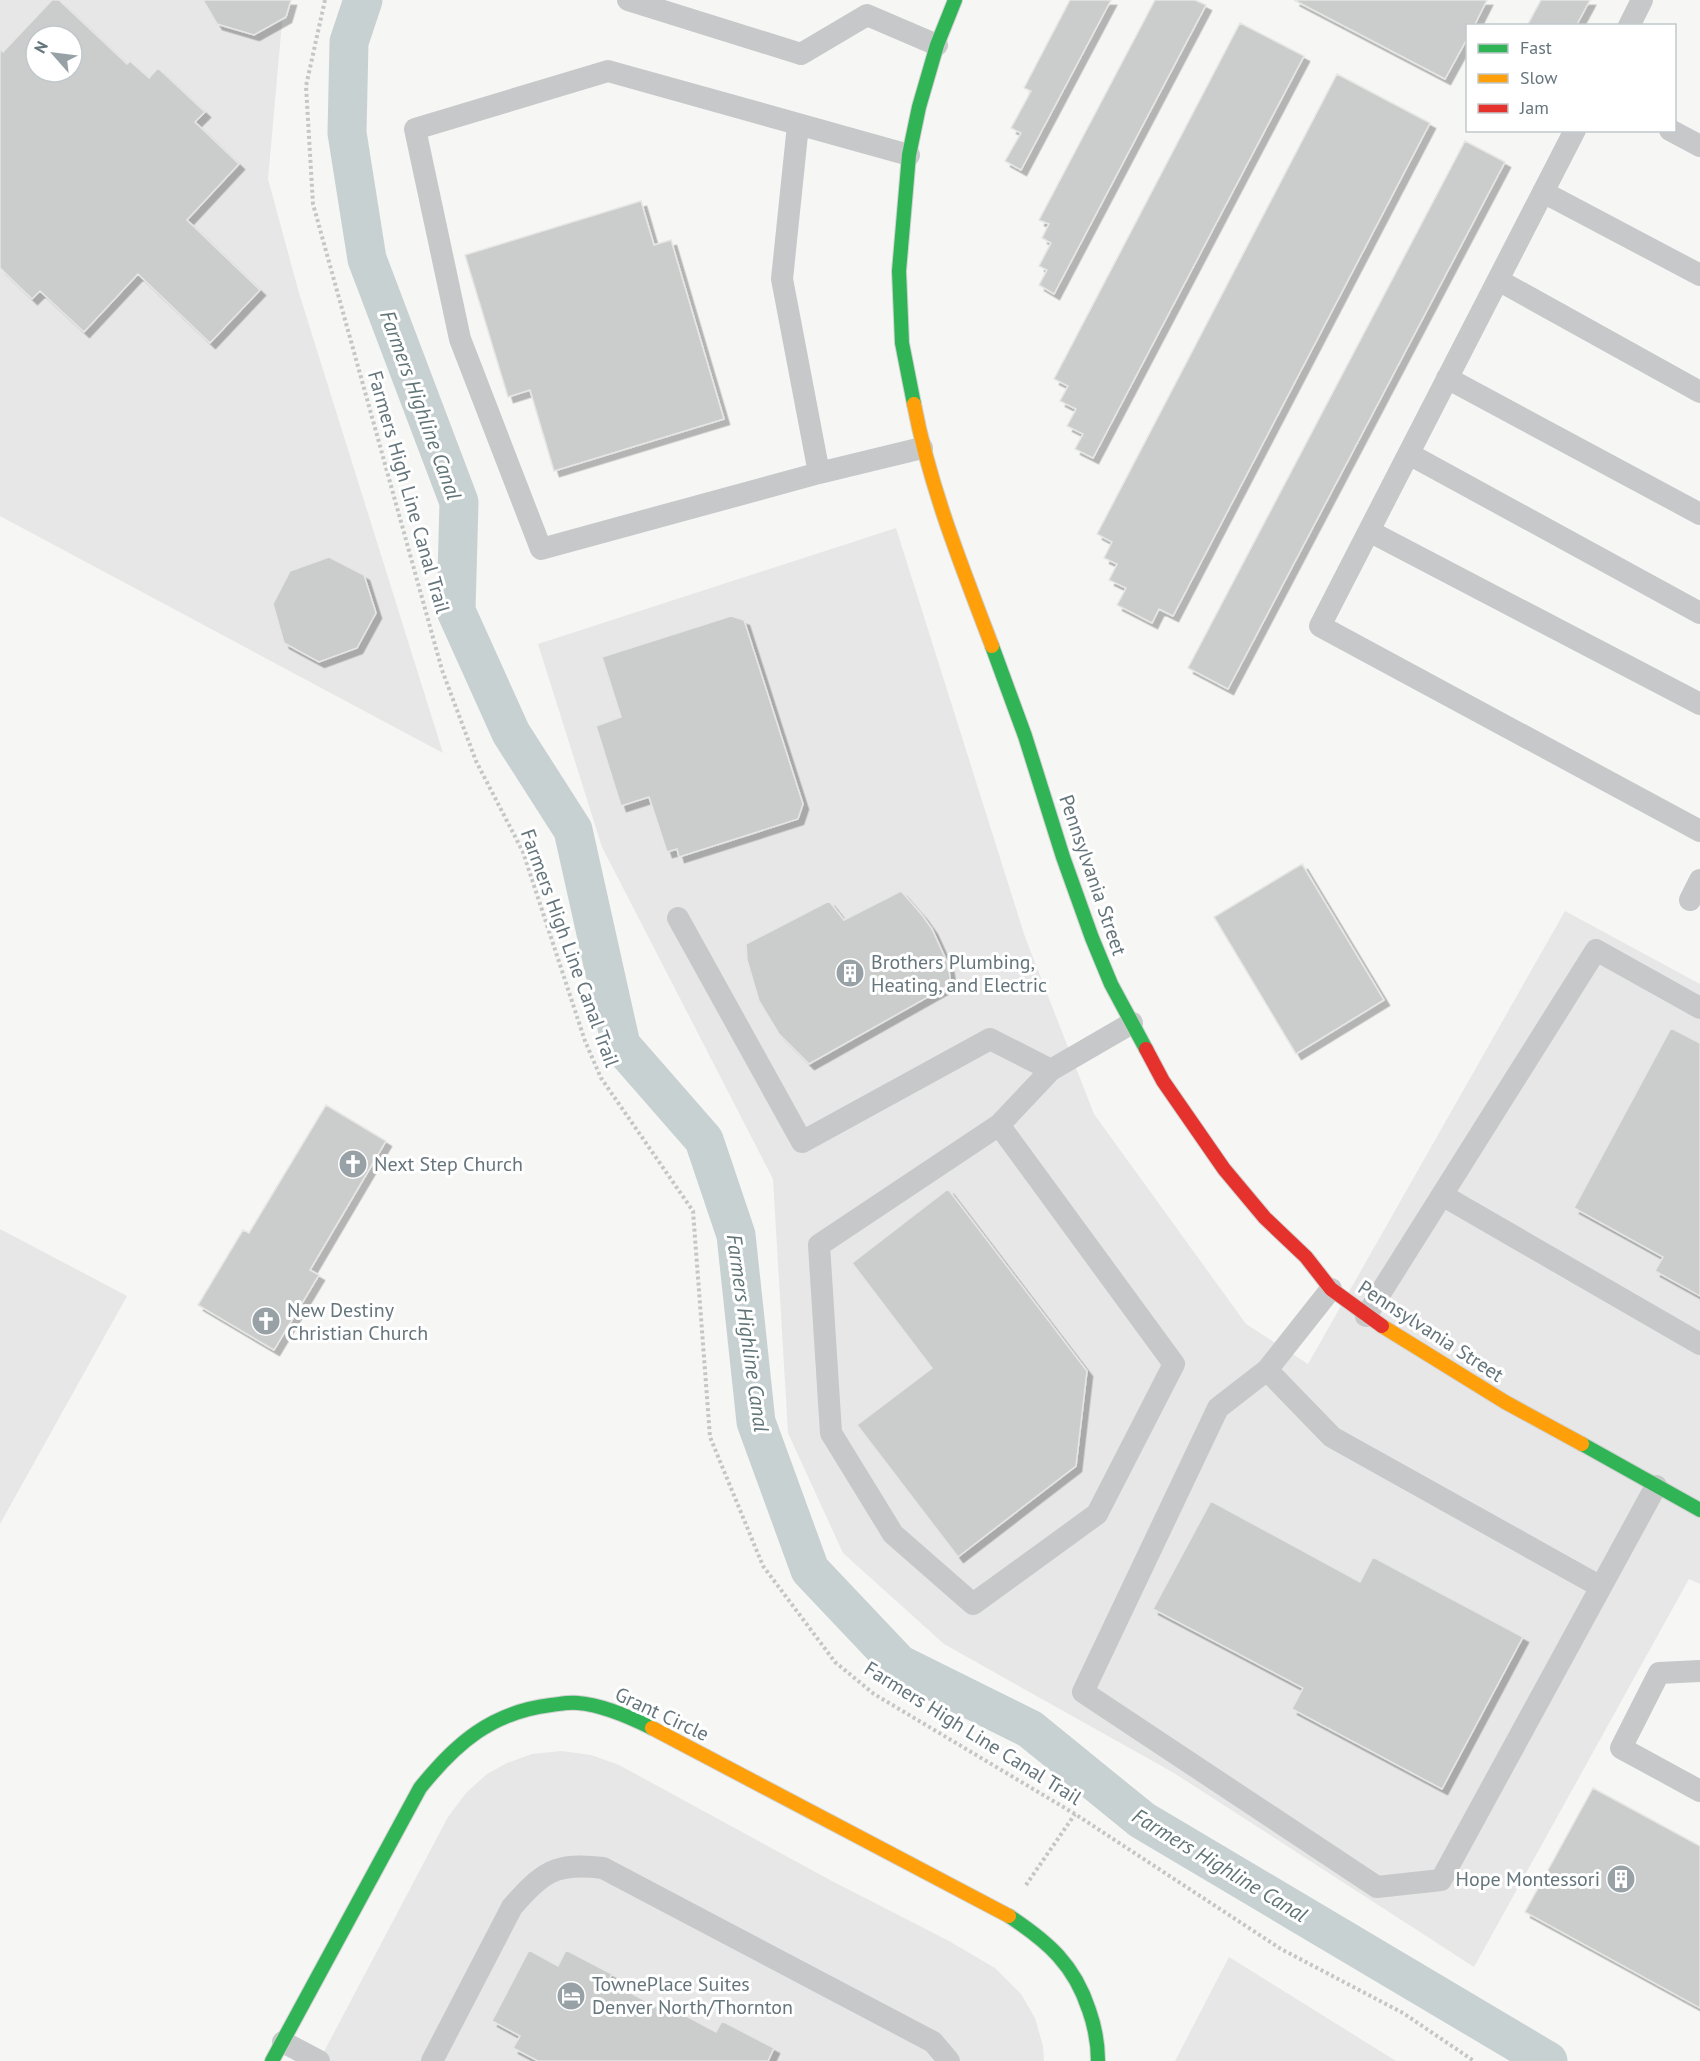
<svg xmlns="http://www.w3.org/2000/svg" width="1700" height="2061" font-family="'PT Sans',sans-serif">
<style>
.built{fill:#e6e7e6;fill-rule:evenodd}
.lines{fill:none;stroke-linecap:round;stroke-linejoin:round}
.canal{stroke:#c8d1d2;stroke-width:39}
.building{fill:#cbcdcd;stroke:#e6e6e4;stroke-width:1.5;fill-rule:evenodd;filter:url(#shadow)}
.fast-casing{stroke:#d0d2d2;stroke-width:16}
.slow-casing{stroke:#d0d2d2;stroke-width:16}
.jam-casing{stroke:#d0d2d2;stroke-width:16}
.path{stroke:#c5c6c6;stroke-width:4;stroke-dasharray:3 3;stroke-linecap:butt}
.lane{stroke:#c6c8c9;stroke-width:22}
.fast{stroke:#30b455;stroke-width:14}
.slow{stroke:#ff9f0a;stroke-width:14}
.jam{stroke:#e5322d;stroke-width:14}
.labels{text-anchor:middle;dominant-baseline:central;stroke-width:6;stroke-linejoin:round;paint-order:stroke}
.street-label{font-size:20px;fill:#65757c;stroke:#fff}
.poi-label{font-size:20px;fill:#65757c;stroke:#fff;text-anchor:start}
.water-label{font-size:21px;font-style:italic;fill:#607477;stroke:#fff}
</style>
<defs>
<filter id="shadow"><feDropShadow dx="5.5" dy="5.5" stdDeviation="0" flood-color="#0004"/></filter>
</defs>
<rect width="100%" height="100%" fill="#f6f6f5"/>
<path class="built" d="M0,0H284L268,179L299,293L443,753L0,516ZM36,36H72V72H36Z
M896,528L1025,937L1094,1114L1246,1324L1308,1364L1565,911L1700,984V1584L1689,1579L1474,1967L1174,1773L944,1644L843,1553L788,1433L773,1179L602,847L538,644Z
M0,1229L127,1296L0,1524Z
M561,1751L591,1755L619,1765L830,1880L949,1941L995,1968L1021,1994L1035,2018L1043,2046L1044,2061H319L448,1817L466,1793L487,1774L507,1763L532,1754Z
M1229,1957L1396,2061H1175Z"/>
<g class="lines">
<path class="canal" d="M363,0L349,42L347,133L367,259L459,502L456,611L511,733L573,830L621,1045L704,1140L736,1235L756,1422L810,1570L899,1664L1030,1729L1142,1820L1548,2061"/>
</g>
<path class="building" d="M52,0H59L127,64L130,61L149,78L158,68L205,112L195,122L239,164L187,220L260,290L210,343L138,274L84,332L40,291L32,299L0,268V49L3,52ZM36,36H72V72H36Z
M203,0H291L286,17L254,35L217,24Z
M1070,0H1111L1021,170L1005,161L1021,133L1011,128L1031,91L1024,88Z
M1155,0H1195L1206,5L1054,294L1039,285L1047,270L1039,266L1051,243L1042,238L1049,224L1039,220Z
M1294,0H1487L1474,26H1468V37L1445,79Z
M1541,0H1590L1576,26H1527Z
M1240,23L1304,56L1093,458L1075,449L1083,434L1067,426L1076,409L1060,401L1068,386L1054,379Z
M1337,74L1430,123L1173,616L1159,609L1152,623L1117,605L1126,588L1109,580L1117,564L1104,558L1112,542L1097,534Z
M1465,141L1505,162L1228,689L1188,668Z
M641,201L654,245L671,240L724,419L554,471L530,390L508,397L465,255Z
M329,557L364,575L376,613L357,648L319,662L284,643L273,604L290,571Z
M731,616L744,620L803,804L798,819L679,857L677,849L667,852L649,797L621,806L596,726L621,717L602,657Z
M1302,864L1384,1000L1296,1054L1214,917Z
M901,891L922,915L932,929L948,964L951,984L809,1064L779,1034L759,1001L747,960L746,944L829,901L844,920Z
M1671,1028L1700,1043V1296L1655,1271L1663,1257L1574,1208Z
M326,1105L386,1141L310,1270L319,1275L274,1350L198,1305L243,1230L249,1233Z
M948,1189L1087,1371L1076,1466L958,1557L857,1425L932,1368L852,1263Z
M1211,1501L1360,1582L1373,1557L1523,1637L1442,1789L1292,1709L1303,1688L1153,1609Z
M1593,1788L1700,1846V2008L1525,1912Z
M529,1950L558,1966L566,1950L612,1974L608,1981L674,2016L677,2011L716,2032L722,2021L774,2048L768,2061H538L513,2048L520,2036L492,2021Z"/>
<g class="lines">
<g class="fast-casing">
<path id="fast" d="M914,404L902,343L899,271L909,155L919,107L937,45L955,0
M992,646L1025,736L1063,857L1092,938L1111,984L1146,1049
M1582,1444L1700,1510
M1009,1916C1048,1942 1074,1964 1089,2010C1095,2027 1098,2044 1098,2061
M272,2061L420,1788C456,1743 492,1712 551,1705C560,1704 569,1702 578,1703C603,1705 630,1717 652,1728"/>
</g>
<g class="slow-casing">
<path id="slow" d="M914,404C930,488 962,567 992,646
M1382,1326L1505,1402L1582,1444
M652,1728L1009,1916"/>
</g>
<g class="jam-casing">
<path id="jam" d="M1146,1049L1163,1081L1224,1169L1265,1218L1306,1257L1331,1289L1382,1326"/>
</g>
<path class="path" d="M325,0L306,86L313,204L442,670L476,761L523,852L585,1041L601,1078L693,1211L710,1437L763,1566L835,1662L874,1694L1075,1814L1281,1949L1403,2013L1474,2061
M1026,1885L1075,1814"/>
<path class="lane" d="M628,0L801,54L867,15L937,45
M1629,26L1642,0
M798,125L782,279L819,473
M1575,130L1320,626L1700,831
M1670,130L1700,146
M909,155L608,71L415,129L460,339L541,549L819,473L922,448
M1543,192L1700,275
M1498,280L1700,392
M1447,378L1700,514
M1409,454L1700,613
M1369,531L1700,704
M1690,900L1700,880
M678,918L802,1142L990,1039L1051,1070L1132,1023
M999,1125L1174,1364L1097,1514L973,1604L893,1534L831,1433L819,1245L999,1125L1051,1070
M1442,1195L1700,1344
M1331,1289L1267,1370L1218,1408L1083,1692L1377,1887L1441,1880L1656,1486
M1366,1316L1596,950L1700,1008
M1267,1370L1332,1437L1601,1587
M1700,1671L1659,1673L1621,1748L1700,1791
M283,2042L319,2061
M432,2061L512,1907C543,1872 555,1862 603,1868L933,2042L949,2061"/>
<use href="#fast" class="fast"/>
<use href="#slow" class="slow"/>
<use href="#jam" class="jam"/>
</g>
<defs>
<g id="building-disc" transform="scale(1.5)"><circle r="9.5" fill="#98a2a6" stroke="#fff"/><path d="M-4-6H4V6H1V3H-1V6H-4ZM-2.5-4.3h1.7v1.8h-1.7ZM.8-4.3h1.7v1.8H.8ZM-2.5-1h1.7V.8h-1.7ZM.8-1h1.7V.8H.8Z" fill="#fff"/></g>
<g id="church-disc" transform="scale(1.5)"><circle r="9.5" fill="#98a2a6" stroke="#fff"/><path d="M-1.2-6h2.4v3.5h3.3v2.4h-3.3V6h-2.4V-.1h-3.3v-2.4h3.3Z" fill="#fff"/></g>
<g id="hotel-disc" transform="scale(1.5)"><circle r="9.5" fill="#98a2a6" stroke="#fff"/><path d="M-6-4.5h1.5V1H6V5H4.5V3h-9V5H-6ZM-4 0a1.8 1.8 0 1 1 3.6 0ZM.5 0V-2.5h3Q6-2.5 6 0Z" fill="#fff"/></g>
</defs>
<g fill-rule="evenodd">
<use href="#building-disc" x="850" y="973"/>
<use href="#church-disc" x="353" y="1164"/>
<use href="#church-disc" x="266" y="1321"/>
<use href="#building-disc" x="1621" y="1879"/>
<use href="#hotel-disc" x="571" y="1996"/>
</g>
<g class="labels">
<g class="street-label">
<text transform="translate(409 492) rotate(74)">Farmers High Line Canal Trail</text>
<text transform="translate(1093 875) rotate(71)">Pennsylvania Street</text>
<text transform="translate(570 948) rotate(70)">Farmers High Line Canal Trail</text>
<text transform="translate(1431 1331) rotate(33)">Pennsylvania Street</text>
<text transform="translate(662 1714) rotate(25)">Grant Circle</text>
<text transform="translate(973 1733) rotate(32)">Farmers High Line Canal Trail</text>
</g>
<g class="poi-label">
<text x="871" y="962">Brothers Plumbing,<tspan x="871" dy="23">Heating, and Electric</tspan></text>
<text x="374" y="1164">Next Step Church</text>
<text x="287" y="1310">New Destiny<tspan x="287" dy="23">Christian Church</tspan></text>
<text x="1600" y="1879" text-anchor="end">Hope Montessori</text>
<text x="592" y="1984">TownePlace Suites<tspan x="592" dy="23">Denver North/Thornton</tspan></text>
</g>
<g class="water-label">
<text transform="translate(421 405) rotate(70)">Farmers Highline Canal</text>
<text transform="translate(748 1333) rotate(82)">Farmers Highline Canal</text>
<text transform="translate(1220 1865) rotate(31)">Farmers Highline Canal</text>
</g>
</g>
<rect x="1466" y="24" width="210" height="108" fill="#ffffff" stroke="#c1c8cb" stroke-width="1.5"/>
<rect x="1478" y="44" width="30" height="9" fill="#30b455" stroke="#c1c8cb" stroke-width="1.5"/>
<text x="1520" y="54" font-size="18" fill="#65757c">Fast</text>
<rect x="1478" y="74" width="30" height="9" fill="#ff9f0a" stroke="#c1c8cb" stroke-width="1.5"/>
<text x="1520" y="84" font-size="18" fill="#65757c">Slow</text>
<rect x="1478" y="104" width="30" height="9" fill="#e5322d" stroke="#c1c8cb" stroke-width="1.5"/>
<text x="1520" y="114" font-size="18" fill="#65757c">Jam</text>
<g transform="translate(54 54) rotate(298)"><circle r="28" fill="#ffffff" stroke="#c1c8cb" stroke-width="1.5"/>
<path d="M0-4.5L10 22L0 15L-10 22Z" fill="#98a2a6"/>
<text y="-9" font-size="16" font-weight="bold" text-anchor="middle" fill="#65757c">N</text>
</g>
</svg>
